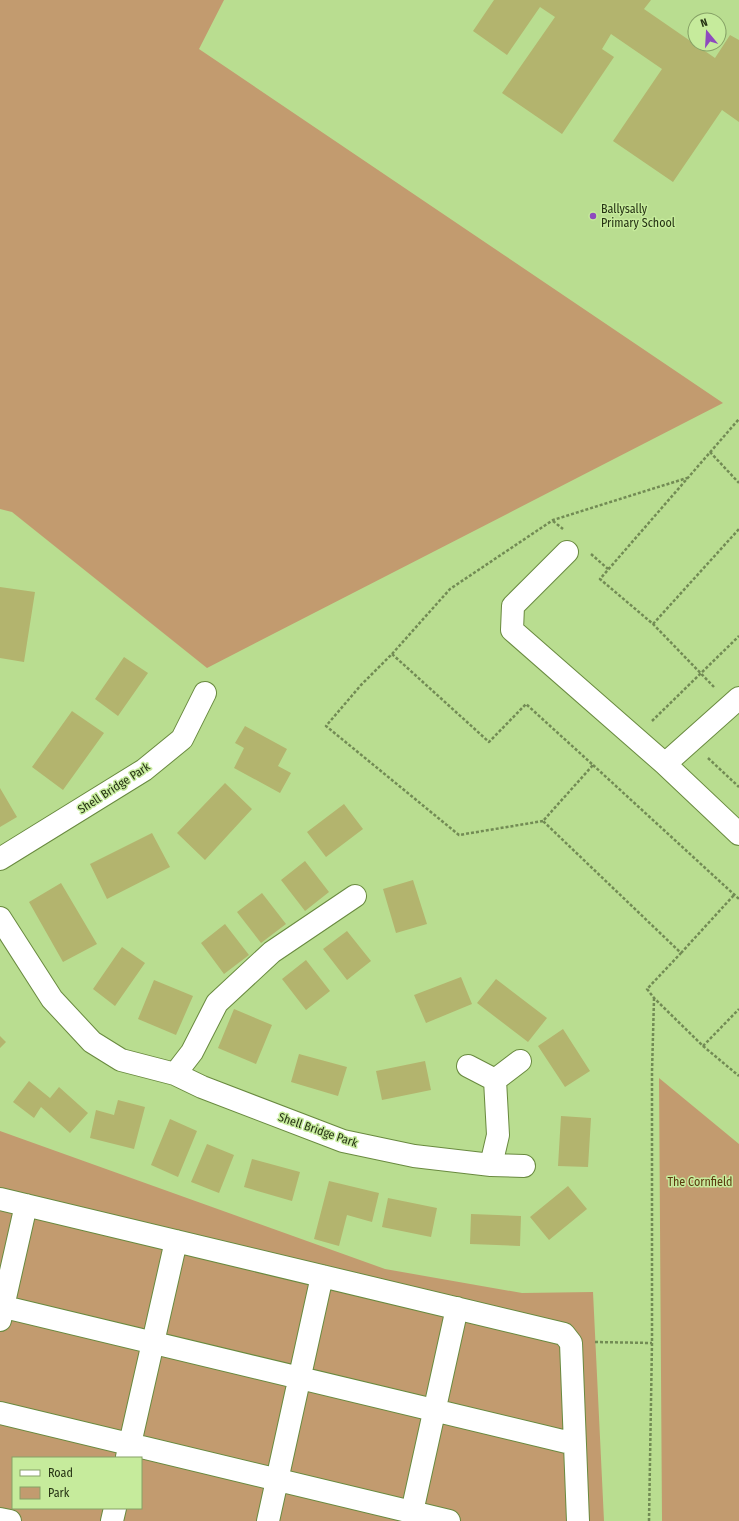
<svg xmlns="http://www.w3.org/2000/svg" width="739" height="1521" font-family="'Fira Sans Condensed',sans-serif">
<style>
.green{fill:#c29b6f;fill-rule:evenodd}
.building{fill:#b3b46e}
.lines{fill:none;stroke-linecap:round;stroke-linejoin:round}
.minor-casing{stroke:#698a3f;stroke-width:24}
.path{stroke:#728b54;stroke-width:2.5;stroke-dasharray:3 2;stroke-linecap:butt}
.minor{stroke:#fff;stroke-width:22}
.poi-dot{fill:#8e4abe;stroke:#c6eb9c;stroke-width:1.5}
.labels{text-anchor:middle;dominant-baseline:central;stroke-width:3;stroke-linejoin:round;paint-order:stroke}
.poi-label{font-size:12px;fill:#263314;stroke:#c6eb9c;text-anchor:start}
.street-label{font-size:12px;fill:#263314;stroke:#c6eb9c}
.park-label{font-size:12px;fill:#5c3b0f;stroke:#c6eb9c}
</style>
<rect width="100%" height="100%" fill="#b9dd90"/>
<path class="green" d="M0,0H224L199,49L723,403L207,668L12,512L0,509Z
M659,1078L739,1144V1521H662Z
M0,1131L385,1269L522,1293L593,1292L604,1521H0ZM13,1458H141V1508H13Z"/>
<path class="building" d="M494,0H651L644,9L715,58L730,35L739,40V122L722,110L673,182L613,141L662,69L611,34L602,49L614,57L562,134L502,93L555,17L540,7L507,55L473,31Z
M0,587L35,592L24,662L0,658Z
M124,657L148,673L118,716L95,699Z
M72,711L104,733L63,790L32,767Z
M245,726L287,749L278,766L291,773L280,793L234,768L244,748L235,743Z
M225,783L252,809L205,860L177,833Z
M0,788L17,817L0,827Z
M344,804L363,829L326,857L307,832Z
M152,833L170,867L107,899L90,864Z
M305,861L329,892L305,911L281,880Z
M413,880L427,924L396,933L383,889Z
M61,883L97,944L63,962L29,902Z
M262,893L286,924L261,943L237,912Z
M225,924L249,955L224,974L201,943Z
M347,931L371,961L347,980L323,949Z
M122,947L145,963L115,1006L93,989Z
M306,960L330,991L306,1010L282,979Z
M461,977L472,1004L426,1023L414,995Z
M496,979L547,1018L528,1042L477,1003Z
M154,980L193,996L176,1035L138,1019Z
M234,1009L272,1025L256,1064L218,1048Z
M563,1029L590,1071L565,1087L538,1046Z
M0,1036L6,1042L0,1048Z
M299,1054L347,1067L338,1096L291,1082Z
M425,1061L431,1090L382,1100L376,1071Z
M29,1081L50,1098L59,1087L88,1113L70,1133L41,1107L34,1118L13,1102Z
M118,1100L145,1107L134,1149L90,1138L96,1110L114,1115Z
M561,1116L591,1118L588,1167L558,1166Z
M170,1119L197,1131L178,1177L151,1165Z
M207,1144L234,1155L219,1193L191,1182Z
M252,1159L300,1172L292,1201L244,1187Z
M329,1181L379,1193L372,1222L347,1215L339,1246L314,1239Z
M568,1186L587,1209L549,1240L530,1217Z
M388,1198L437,1208L431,1237L382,1227Z
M471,1214L521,1216L520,1246L470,1244Z"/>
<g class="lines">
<g class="minor-casing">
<path id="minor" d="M567,552L513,606L512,630L665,764L739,834
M665,764L739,698
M0,859L144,770L182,739L205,693
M0,918L52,999L92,1042L121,1060L175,1074L202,1087L343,1141L414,1156L491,1165L498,1135L495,1080
M468,1066L495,1080L520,1061
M175,1074L192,1052L217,1003L272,952L355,896
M491,1165L524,1166
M0,1199L564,1334L571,1343L578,1521
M0,1306L575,1444
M0,1320L26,1205
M0,1413L449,1521
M127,1457L176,1241
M412,1512L457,1308
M0,1519L10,1521
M112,1521L115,1508
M268,1521L322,1276"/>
</g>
<path class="path" d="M710,452L739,483
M553,521L563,529
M591,554L608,569
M653,624L739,529
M392,654L450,589L553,520L687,478
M714,687L653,624L600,579L739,419
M652,721L739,636
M708,758L739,787
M593,765L739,899
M543,821L459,835L326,726L361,685L392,654L489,742L526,704L593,765L543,821L681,953L647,989L654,998L703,1046L739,1076
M681,953L734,895
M703,1046L739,1009
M595,1342L652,1343
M649,1521L652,1343V1072L654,999"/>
<use href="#minor" class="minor"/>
</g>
<circle class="poi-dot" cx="593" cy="216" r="4"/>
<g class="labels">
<g class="poi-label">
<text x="601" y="209">Ballysally<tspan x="601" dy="14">Primary School</tspan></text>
</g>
<g class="street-label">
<text transform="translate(114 788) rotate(-33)">Shell Bridge Park</text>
<text transform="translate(318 1130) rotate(19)">Shell Bridge Park</text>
</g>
<g class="park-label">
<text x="700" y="1182">The Cornfield</text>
</g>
</g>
<rect x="12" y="1457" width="130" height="52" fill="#c6eb9c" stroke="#86a166"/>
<rect x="20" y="1470" width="20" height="6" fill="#ffffff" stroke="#86a166"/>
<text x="48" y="1477" font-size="12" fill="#263314">Road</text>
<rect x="20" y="1487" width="20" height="12" fill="#c29b6f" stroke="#86a166"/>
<text x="48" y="1497" font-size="12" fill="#263314">Park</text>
<g transform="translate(707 32) rotate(342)"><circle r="19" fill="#c6eb9c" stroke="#86a166"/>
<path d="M0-3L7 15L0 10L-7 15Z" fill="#8e4abe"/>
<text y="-6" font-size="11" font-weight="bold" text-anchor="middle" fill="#263314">N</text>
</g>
</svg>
